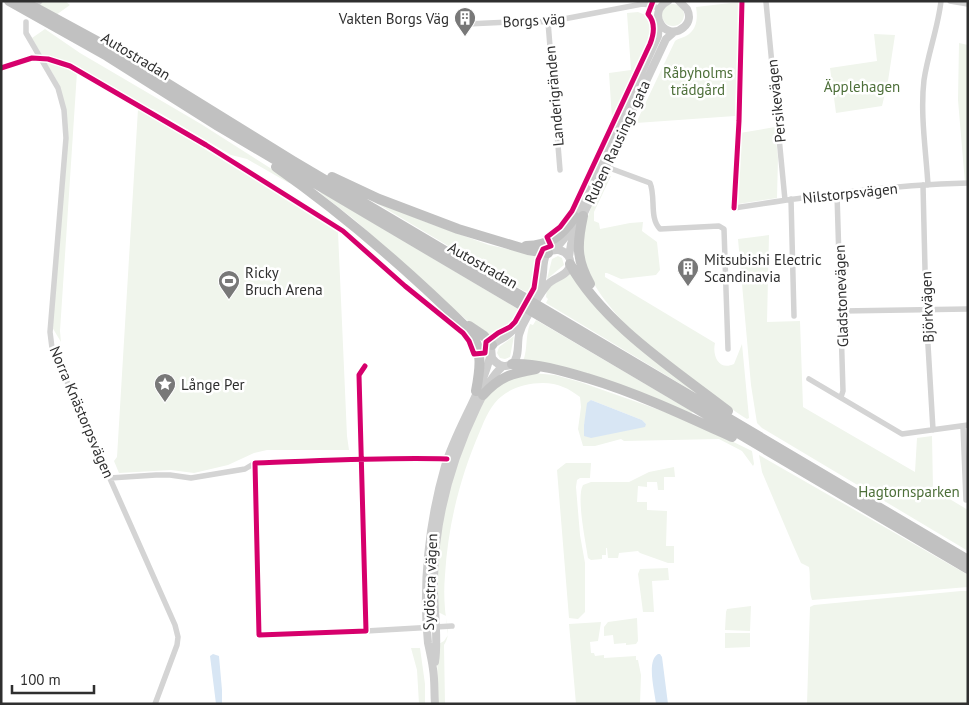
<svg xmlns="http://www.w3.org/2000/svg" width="969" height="705" font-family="'PT Sans',sans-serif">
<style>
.green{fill:#f0f5ec;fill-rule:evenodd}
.water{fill:#d8e6f4}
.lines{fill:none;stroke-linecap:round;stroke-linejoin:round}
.street{stroke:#d4d4d4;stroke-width:5.5}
.secondary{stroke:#cdcdcd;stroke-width:8}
.highway{stroke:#c1c1c1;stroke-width:10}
.cycleway-casing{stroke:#fff;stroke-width:8}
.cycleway{stroke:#d6006c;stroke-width:5}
.labels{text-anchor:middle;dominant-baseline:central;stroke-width:5;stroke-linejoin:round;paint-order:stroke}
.poi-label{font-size:15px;fill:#2f2f2f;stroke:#fff;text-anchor:start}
.street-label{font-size:15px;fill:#2f2f2f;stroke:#fff}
.park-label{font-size:15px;fill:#4d6f39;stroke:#fff}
</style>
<rect width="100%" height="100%" fill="#fff"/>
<path class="green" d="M42,1H65L70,5L56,15L40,5Z
M739,2L735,116L636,123L675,41C679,38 682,38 686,36C697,30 698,18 696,7Z
M662 15a11 11 0 1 1 22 0a11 11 0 1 1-22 0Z
M638,12L648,16L651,22V35L612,119L609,73L631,70L627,13Z
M45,29L80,53L201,124L300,187L287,182L247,159L231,155L153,109L138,108L77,72L60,331L61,342L52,327L67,131L57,81L32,38Z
M874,34L895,35L888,81L882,106L836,113L830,68L877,61Z
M959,43L968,45V183H965L958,100Z
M138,109L260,181L338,232L347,436L349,450H267L254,453L228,465L194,473L171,470L119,473L114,461L117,457Z
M775,127L778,158L777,198L738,204L740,133Z
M606,176H611L594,212V221L599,223L600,229L630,223L643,222L642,231L657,242L660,270L656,275L621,279L607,273H605V277L715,343C712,356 719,371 734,364L742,344L749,418L747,419C695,385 596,317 582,255C578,239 596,189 606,176Z
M321,192L518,309L515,315L517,316L511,324V329L493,340C447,307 408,267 365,229C351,216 335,205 320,193Z
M361,194L423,221L489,245L541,256L537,287H531L529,292L524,291Z
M769,235L767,322L800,321L803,407L915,472L917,438L932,436L933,489L968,510V551L762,428L757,423L751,385L738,239Z
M558,256L562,258L564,265L547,279L552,259Z
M571,272L699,395L546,303L548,299L546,297L547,289C555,283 564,279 571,272Z
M536,320L693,412L691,413L523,361C528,349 525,336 530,324L533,325Z
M514,336L510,357L505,359L500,358L497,353L499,347Z
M532,373L555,375L580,382L688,420L752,451L754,464L753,466L742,451L719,439L624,441L621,439L595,446H583L578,429L581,407L580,397C574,393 569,389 563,387C546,379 516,384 502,396C491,404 485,419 480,431C460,477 448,525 445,575C444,586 444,598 445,609C446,623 452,632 444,645L445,704H438L437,645L444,641L448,635L446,616L438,612L437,560L444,512L458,459L482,403L490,392L502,382ZM591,400L642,420L646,424L584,425Z
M759,455L968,575V587L812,600C808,588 811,579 809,567L801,563L793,545L762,472Z
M566,463H591L590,478H580L577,480L576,487L580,535L585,563V612L578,619L569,618L557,470Z
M674,467L675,477H664V490H658L657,482H647V487L638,486L637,502H647V510L667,511L666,546H674V563H668L640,553L638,551L619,553L618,558H608L607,548H606V555H602V559L591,560L588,558C586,543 576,497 583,485L591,482H629L649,472Z
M668,568L669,580L652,581L654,612H643L638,574L640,569Z
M961,591H968V704H807L810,607L814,605Z
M751,606L750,631L725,630L726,612L727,609Z
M637,618L638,641L636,644L626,645V643L614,644L613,635L604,636V627L608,622Z
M601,622L598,641L590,642L591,653H594L595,656L604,655V658L636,656V660H638L641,675L640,704H576L569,624Z
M725,633H750V647L725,648Z
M411,648H420L425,684V704H419L417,670Z"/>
<path class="water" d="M591,400L642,420L646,424L645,427L591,438L584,436V425L587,403Z
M213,654L219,656L222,690V704H216L210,656Z
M658,654H660L662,657L668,704H656C655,692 646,661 658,654Z"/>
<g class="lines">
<path class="street" d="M950,1L968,4
M39,2L40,1
M766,2L785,200
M26,22V33L58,88L64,110L66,138L50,332L52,348L175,625L178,637L177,645L155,704
M548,22L560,170
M467,24L529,21L548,22L642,4L651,5L660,9
M604,166L650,183C656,197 649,218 660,229L719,226L724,229L728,349
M923,185L926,311L933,430
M928,185C926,151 920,114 924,80C928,53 938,28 941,1
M837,194L843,391L841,397
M791,199L794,316
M734,208C811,196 889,185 968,183
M842,311L968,309
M365,366L359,375L366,631L259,635L255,463C319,461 383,457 447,459
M809,379L902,434L968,425
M963,426L966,500
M110,478L156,475H170L191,478L245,469L255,463
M366,631L452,626"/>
<path class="secondary" d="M668,1C645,13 667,43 684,27C690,22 690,15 687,9L679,1
M555,250L567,235L658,36L659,22
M559,250C567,252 573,259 569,268C566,276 554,278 548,284C540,293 533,306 527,317C524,322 521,328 519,335C517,343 520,358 512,364C504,369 496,364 492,358L491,347C496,340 504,339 510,333C521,324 534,300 540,286C547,273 537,248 559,250Z
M569,257L571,244L577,228L666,39L674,32
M435,662C439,635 433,606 434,578C435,518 451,461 477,407C485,392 490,377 503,366
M435,704C434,692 435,681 433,669C432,661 430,652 428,643C422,586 429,521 445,466C457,427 482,392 491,353"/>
<path class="highway" d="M9,1L107,56L218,126L968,569
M23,1L115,51L293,161L968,560
M276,167C346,216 410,272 471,332C483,351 480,370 476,391
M332,177L379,199L458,229L528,250L548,253
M583,216C577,244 576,259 590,284
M526,246C551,245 560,237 575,217
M570,264C603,324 675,370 728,411
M469,326L484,336L492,345
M512,364C536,363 563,371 587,378C637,393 684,415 732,437
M483,395C499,377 512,373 536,369"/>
<g class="cycleway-casing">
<path id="cycleway" d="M1,68L32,58L48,59L70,66L206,145L343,231L405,286L463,333L469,341L474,354L485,353L486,342L498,333L510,327L515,322L534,288L538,260L543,249L551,246L547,237L560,227L572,211L650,44C654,34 656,23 648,14L653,1
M734,208L739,121L742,1
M365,366L359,375L366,631L259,635L255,463C319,461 383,457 447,459"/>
</g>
<use href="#cycleway" class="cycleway"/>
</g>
<defs>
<g id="building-pin" transform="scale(1.125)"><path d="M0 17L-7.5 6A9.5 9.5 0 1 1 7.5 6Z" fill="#787878" stroke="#fff"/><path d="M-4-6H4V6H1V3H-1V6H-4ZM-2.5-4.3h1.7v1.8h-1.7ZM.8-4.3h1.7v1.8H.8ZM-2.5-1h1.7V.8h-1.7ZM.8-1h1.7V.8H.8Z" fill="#fff"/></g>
<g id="stadium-pin" transform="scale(1.125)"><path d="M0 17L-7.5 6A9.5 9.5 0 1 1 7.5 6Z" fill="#787878" stroke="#fff"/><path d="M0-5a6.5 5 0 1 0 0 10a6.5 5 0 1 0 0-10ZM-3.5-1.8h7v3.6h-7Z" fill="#fff"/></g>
<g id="sight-pin" transform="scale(1.125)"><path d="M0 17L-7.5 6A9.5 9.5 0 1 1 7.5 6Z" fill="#787878" stroke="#fff"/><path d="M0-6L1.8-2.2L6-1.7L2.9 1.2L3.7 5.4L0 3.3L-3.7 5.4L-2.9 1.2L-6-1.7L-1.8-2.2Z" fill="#fff"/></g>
</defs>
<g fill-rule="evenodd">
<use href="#building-pin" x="465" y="18"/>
<use href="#building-pin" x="688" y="268"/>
<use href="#stadium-pin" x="229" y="281"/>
<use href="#sight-pin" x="165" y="384"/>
</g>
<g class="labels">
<g class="poi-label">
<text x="449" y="18" text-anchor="end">Vakten Borgs Väg</text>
<text x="704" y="259">Mitsubishi Electric<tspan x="704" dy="17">Scandinavia</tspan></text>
<text x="245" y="272">Ricky<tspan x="245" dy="17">Bruch Arena</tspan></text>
<text x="181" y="384">Långe Per</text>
</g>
<g class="street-label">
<text transform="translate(534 20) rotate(-3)">Borgs väg</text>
<text transform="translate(136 56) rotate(31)">Autostradan</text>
<text transform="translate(554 96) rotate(-95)">Landerigränden</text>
<text transform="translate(776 101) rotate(-96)">Persikevägen</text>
<text transform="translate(617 142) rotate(-65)">Ruben Rausings gata</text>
<text transform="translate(850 193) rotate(-6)">Nilstorpsvägen</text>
<text transform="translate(483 265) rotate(30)">Autostradan</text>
<text transform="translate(841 296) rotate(-92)">Gladstonevägen</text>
<text transform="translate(927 307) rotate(-92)">Björkvägen</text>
<text transform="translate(82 412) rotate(67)">Norra Knästorpsvägen</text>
<text transform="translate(430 582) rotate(-88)">Sydöstra vägen</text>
</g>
<g class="park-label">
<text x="698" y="72">Råbyholms<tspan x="698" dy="17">trädgård</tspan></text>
<text x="862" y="86">Äpplehagen</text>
<text x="909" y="491">Hagtornsparken</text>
</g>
</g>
<rect width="969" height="705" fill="none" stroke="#2f2f2f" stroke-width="5"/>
<path d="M12 685v8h82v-8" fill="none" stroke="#2f2f2f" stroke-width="2.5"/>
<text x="20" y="685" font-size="15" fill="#2f2f2f" stroke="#ffffff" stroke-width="4" paint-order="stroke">100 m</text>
</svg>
